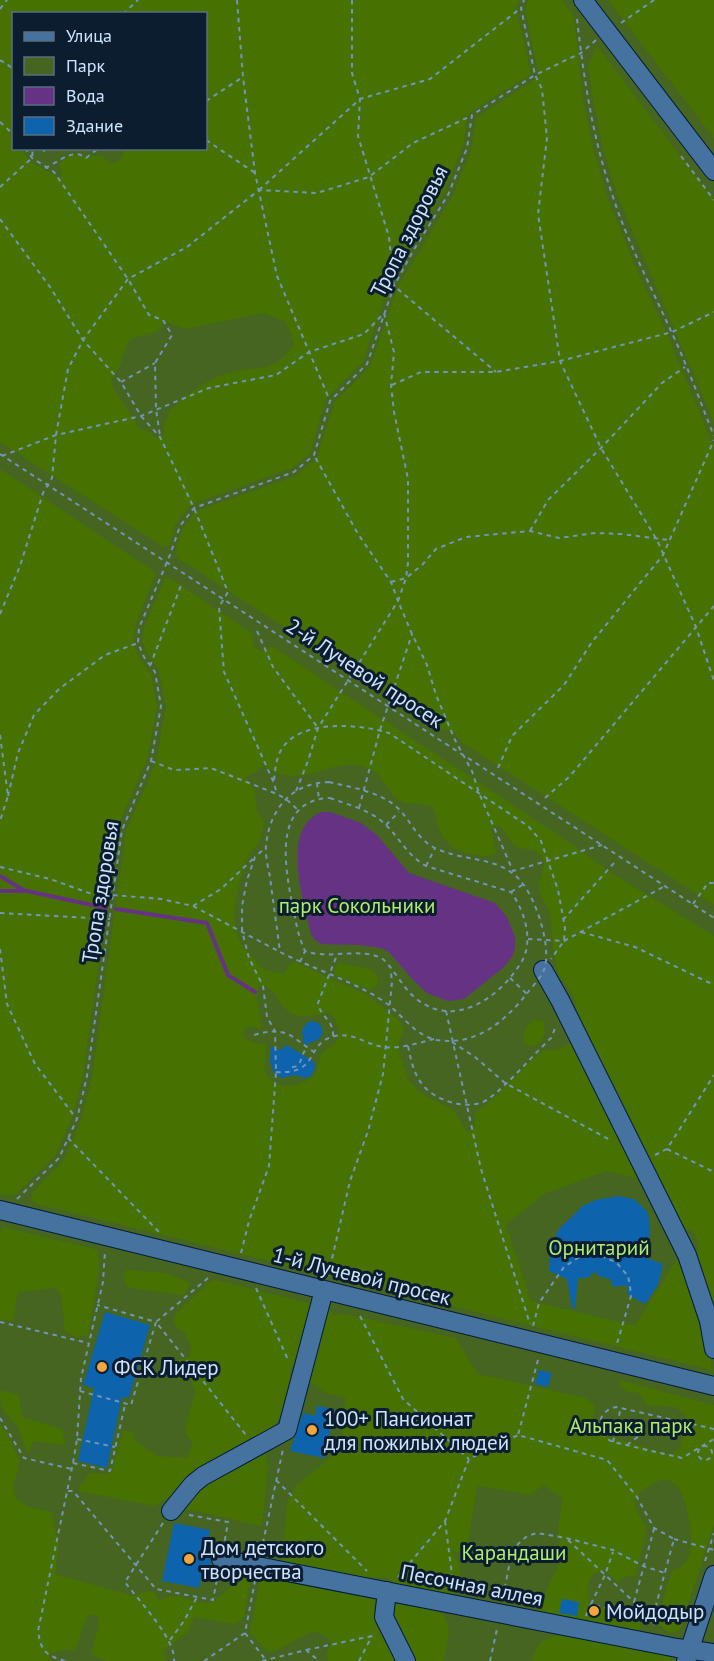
<svg xmlns="http://www.w3.org/2000/svg" width="714" height="1661" font-family="'PT Sans',sans-serif">
<style>
.green{fill:#456520;fill-rule:evenodd}
.forest{fill:#477200;fill-rule:evenodd}
.water{fill:#663284}
.lines{fill:none;stroke-linecap:round;stroke-linejoin:round}
.stream{stroke:#663284;stroke-width:4}
.building{fill:#0d64ac}
.minor-casing{stroke:#001c3b;stroke-width:20}
.path{stroke:#7394b5;stroke-width:2;stroke-dasharray:4.5 4.5;stroke-linecap:butt}
.minor{stroke:#46729f;stroke-width:18}
.path-bridge{stroke:#7394b5;stroke-width:2;stroke-dasharray:4.5 4.5;stroke-linecap:butt}
.poi-dot{fill:#f1a63f;stroke:#0b1d2f;stroke-width:2}
.labels{text-anchor:middle;dominant-baseline:central;stroke-width:6;stroke-linejoin:round;paint-order:stroke}
.street-label{font-size:21px;fill:#cde4fe;stroke:#0b1d2f}
.park-label{font-size:21px;fill:#afeb6f;stroke:#0b1d2f}
.poi-label{font-size:21px;fill:#cde4fe;stroke:#0b1d2f;text-anchor:start}
</style>
<rect width="100%" height="100%" fill="#08355e"/>
<path class="green" d="M0,0H714V1661H0ZM14,14H206V148H14Z"/>
<path class="forest" d="M0,0H519L516,8L531,74L468,114L463,146L444,193L409,248L389,284L363,362L326,399L310,453L292,468L192,504L176,523L169,546L164,547L0,442ZM14,14H206V148L124,149L123,155L119,161L111,164C97,150 100,158 84,157C79,156 75,155 69,156L59,164L62,176L58,179L51,173L31,162L21,149L14,148L13,140L9,134L14,125ZM264,313L286,322L294,344C275,375 255,365 225,374C208,379 179,399 169,413C165,420 164,428 163,435L156,438L150,432L139,428L113,388L111,380L120,366L127,344L132,338L156,332L166,322L185,329Z
M528,0H562L574,16L583,101L594,151L608,200L636,268L667,334L714,448V905L463,743L452,730H443L178,558L176,550L183,528L196,511L296,476L317,458L334,403L370,366L398,287L452,197L471,151L476,118L539,77L525,9Z
M608,0H714V138Z
M597,46L714,200V422L618,197L603,149L593,99L588,64Z
M0,469L152,570L155,574L135,627L133,644L140,659L151,674L157,706L147,759L117,828L83,1075L72,1118L55,1156L16,1194L8,1196L0,1194Z
M170,578L251,633C255,643 250,651 265,651L272,646L579,849L610,872L714,936V1321L692,1255L699,1248L698,1240L691,1230H680L644,1180L606,1171L544,1194L506,1224L531,1301L635,1326L679,1256L705,1325L712,1370L37,1204L31,1200L33,1192L63,1161L81,1121L92,1078L126,831L156,762L166,707L159,670L148,655L142,642L144,628L165,579ZM264,765C303,797 340,745 377,774C386,781 389,795 401,801C410,806 427,802 432,807C436,811 436,822 439,828C446,847 459,853 478,855C484,856 489,857 496,854V850L491,830L494,826H500C506,832 510,844 518,847C526,851 537,847 542,857C547,867 538,878 539,889C541,898 547,905 550,914C553,931 552,948 556,965C559,980 570,988 575,1001C581,1015 578,1028 574,1041L558,1050L541,1051L485,1106L476,1111L473,1131L467,1132L453,1110L422,1094L408,1080L399,1052V1043L404,1029L399,1020L367,995L295,962L291,963L283,974L264,970L242,946L236,931L234,916L236,896L241,877L248,856L260,841L264,822L257,811L255,791L245,777L254,773ZM262,985C277,989 279,1008 293,1014C305,1020 318,1012 330,1013C339,1022 343,1037 332,1046C328,1049 324,1050 321,1055C317,1062 319,1070 313,1076C303,1087 276,1091 267,1076C261,1065 268,1055 266,1044L253,1043L244,1037V1028L251,1026L259,1029L262,1025L257,999L258,987Z
M339,963L371,969L378,977C378,984 376,988 369,990L335,975L334,969Z
M534,1020L543,1021C546,1032 546,1038 536,1046L525,1045C522,1033 525,1027 534,1020Z
M4,1227L98,1250L99,1269L88,1336L76,1337L65,1331L61,1295L55,1288L18,1292L13,1321L0,1320V1232Z
M126,1270L166,1273L190,1283L184,1295L130,1288L125,1283L123,1276Z
M216,1280L329,1308L333,1315L344,1314L455,1338L478,1374L586,1398L595,1407L591,1431L671,1455L681,1447L687,1416L675,1407L647,1405L639,1393L628,1392L620,1386L619,1380L714,1405V1524L680,1630C669,1636 665,1630 657,1622L672,1570C698,1567 691,1531 688,1514C684,1495 676,1469 650,1485C643,1489 637,1494 635,1502C634,1513 646,1520 646,1531L635,1576L624,1577L618,1582L604,1570L593,1574L587,1585L590,1605L634,1614L639,1621L641,1629L635,1632L560,1616L547,1618L539,1615V1606L560,1562L558,1528L563,1498L543,1485L531,1495L477,1486L467,1548L457,1553L452,1551C462,1565 463,1580 454,1595L433,1596L408,1590L385,1577L356,1579L290,1566L278,1556L284,1538L287,1502L297,1485L344,1446L341,1422L346,1398L326,1393L310,1382L309,1367L299,1362L290,1368C292,1399 284,1417 263,1439L268,1466L262,1526L174,1506L171,1496L154,1506L79,1491V1487L85,1482L88,1473L108,1474L112,1471L123,1430L132,1432L135,1441L157,1456L187,1458L193,1442L185,1433L189,1411L196,1393L190,1379C179,1381 170,1380 166,1369L172,1361L189,1357L192,1348L184,1331L177,1328L174,1322L175,1315L209,1282Z
M2,1390L19,1395L22,1417L62,1429L65,1443L62,1445L36,1441L33,1442L29,1451L26,1450C23,1442 21,1433 17,1426C6,1410 0,1415 0,1392Z
M0,1424L7,1433L20,1461L13,1487L16,1498L28,1507L52,1512L59,1548L55,1574L134,1596L148,1591L155,1594L160,1601C175,1588 190,1604 207,1603C221,1601 233,1581 244,1573L251,1576L244,1618L235,1624L194,1617L188,1632L163,1650L166,1661H108L91,1655L100,1619L94,1614L87,1616L75,1650H62L49,1654L50,1661H0Z
M265,1576L438,1611C456,1623 447,1643 443,1661H328L326,1656L331,1642C327,1635 319,1632 311,1632L273,1652H268L250,1633L260,1581Z
M568,1632L672,1655L671,1661H532C538,1638 546,1639 568,1632Z"/>
<path class="water" d="M322,812H330L361,823L377,835L409,873L495,903L507,917L515,937V947L513,955L504,967L464,999L448,1001L427,993L413,980L389,952L381,948L359,945L322,944L315,940L311,934C304,901 279,828 322,812Z"/>
<g class="lines">
<path class="stream" d="M0,876L25,891
M0,891H27L106,908
M116,909L207,923L228,975L255,992"/>
</g>
<path class="building" d="M312,1021L320,1024L323,1033L318,1040L304,1045L302,1030L307,1023Z
M287,1045L314,1062L315,1068L311,1076L304,1078L295,1075L281,1078L274,1073L270,1061L271,1046L280,1050Z
M619,1196L634,1199L646,1210L649,1217L650,1233L648,1240L638,1255L663,1264L658,1285L645,1304L628,1295L627,1285L614,1287L610,1279L601,1277L595,1272L587,1278H578L575,1308H572L567,1279L549,1271L550,1247L559,1229L584,1205L596,1200Z
M105,1312L150,1325L129,1398L122,1397L107,1468L78,1461L94,1388L83,1385Z
M539,1370L552,1373L548,1387L535,1384Z
M317,1406L335,1409L324,1458L290,1451L303,1413L315,1416Z
M174,1523L210,1530L208,1542L215,1543L210,1557L211,1563L208,1576L202,1574L199,1588L162,1581Z
M562,1599L579,1602L577,1616L559,1613Z"/>
<g class="lines">
<g class="minor-casing">
<path id="minor" d="M583,0L714,171
M543,970L560,1000L687,1255L709,1321L714,1349
M0,1210L714,1386
M171,1511L193,1484L203,1476L287,1430L324,1290
M221,1559L677,1648L714,1653
M387,1591L384,1617L406,1661
M686,1661L714,1575"/>
</g>
<path class="path" d="M237,0L243,77L255,173L277,276L330,401
M352,0V73L360,99L358,136L389,237L394,286L496,372
M0,9L7,0
M123,14L138,0
M577,19C584,80 593,140 613,197C628,243 651,287 671,331C687,365 700,401 714,436
M621,23L654,0
M596,40L581,53L535,75L542,89L547,138L538,214L560,361L601,448L657,540L696,627L714,681
M0,60L14,69
M206,101L243,77
M0,122L14,135
M206,140L255,173
M25,148L32,158L54,172L128,279L149,315L163,320L172,335L155,363L156,409L160,436
M42,148L45,152
M681,156L714,200
M45,168C58,163 72,147 86,158L99,148
M0,187L32,158L33,148
M259,190L360,99L430,79L521,8
M0,219L50,287L83,340L121,382L141,416L160,437L194,508L228,592L219,607L224,672L274,783L277,794
M121,382L155,363
M392,385L421,372H496L560,361L672,332L714,312
M0,454L463,755
M2,456L56,435L141,416L209,388L276,375L309,352L364,334L384,313L394,352L391,385L394,412L408,479V563L406,578L398,601L412,634L427,665L436,695L455,740L472,771L479,793L513,871L602,845
M530,531L548,500L601,448L662,383L685,367
M391,582L406,578L422,565L436,549L466,537L530,531L559,538L595,533L621,534L669,540
M0,614L20,566L43,493L52,478L56,435L68,369L83,340L128,279L187,247L259,190L317,193L369,177L413,143L471,116
M257,631L273,667L318,728
M150,666L182,583
M0,735L8,796L0,821
M468,758L714,918
M151,761L174,770L211,768L277,794L286,799L298,810
M498,768L512,736L564,685L592,642L663,555L714,440
M274,780C275,771 276,760 280,752C297,718 360,724 389,733L528,826L541,841L558,890L565,928L564,941L551,959
M317,783L319,799
M296,791L308,761L318,728L398,601L391,582L358,534L314,455
M8,796L18,753L34,715L59,689L105,655L138,643
M330,798C349,805 371,810 386,825C401,840 407,855 426,866L511,892C524,910 534,940 522,961C499,1000 449,1033 410,993C402,985 388,961 381,958C358,947 330,960 305,951C297,934 295,916 291,898C284,860 275,800 330,798Z
M545,798L570,776L714,606
M359,808L380,730L412,634
M386,825L399,812
M426,866L435,848
M0,867L50,879L89,893L161,899L193,906L280,952
M511,892L524,884
M693,904L708,883H714
M193,906L221,889L254,858
M0,913L110,919
M563,920L614,863
M581,932L635,947L714,985
M528,939L564,941L665,886
M0,949L7,1004L35,1064L76,1118
M300,962L305,951
M510,978L527,994
M446,1011L481,1169L530,1324
M254,1035C287,1026 289,1035 314,1052
M333,1036C334,1020 320,1017 318,1003L337,955
M452,1042L475,1057L505,1083L612,1141
M408,1046C411,1060 413,1072 422,1084C434,1101 471,1112 488,1099C508,1085 532,1056 551,1038L556,1026
M292,1067C303,1067 300,1054 307,1048
M276,1072C321,1075 304,1043 335,1036C354,1032 366,1045 384,1047C401,1049 418,1043 434,1039
M68,1138L160,1233
M667,1149L714,1172
M655,1155L667,1149L714,1075
M17,1199L59,1158L77,1119L87,1076L122,830L151,761L161,706L155,672L144,657L138,643L139,628L170,555L180,526L194,508L294,472L314,455L330,401L367,364L394,286L413,251L448,195L467,148L472,115L535,75L521,8L524,0
M241,1253L249,1221L269,1166L276,1072L275,1031L267,1017L263,986L249,958L242,931V906L247,880L255,857L265,848
M328,1276L350,1181L368,1131L383,1074L392,982L391,972
M208,1278L156,1322L246,1435
M256,1288L289,1362
M360,1316L403,1399L469,1459
M0,1322L88,1343
M533,1326L539,1303L564,1267L579,1257L598,1255L616,1262L628,1276L630,1286L631,1296L616,1347
M538,1360L518,1435L607,1460L637,1497L654,1528L674,1539L652,1620L591,1604L586,1616
M80,1391L131,1405L156,1322L97,1305
M0,1418L24,1458L72,1469
M714,1429L616,1407C596,1411 594,1434 613,1442L682,1458L714,1439
M77,1439L115,1447
M613,1442L621,1407
M627,1445L663,1418
M698 1453a7 7 0 1 1 14 0a7 7 0 1 1-14 0Z
M73,1463L110,1471L125,1405
M276,1480L367,1571
M68,1491H73L156,1589L213,1600L218,1574
M189,1515L228,1522L224,1545
M445,1521L454,1590
M163,1523L125,1582C138,1600 176,1639 174,1661
M674,1539L714,1550
M568,1540L634,1602L658,1628
M261,1552L283,1449
M705,1561L714,1533
M398,1577L445,1521L469,1459L518,1435
M503,1597L511,1556L518,1544L527,1536L537,1533L566,1538L613,1550L643,1566L665,1573
M634,1602L654,1529
M591,1604L605,1575L613,1552
M245,1633L265,1659
M170,1640L184,1621L197,1597
M306,1650L372,1636L374,1633
M65,1661C46,1655 41,1652 38,1631L73,1463L77,1439L81,1378L103,1282L105,1250
M204,1661L245,1633L255,1581
M262,1661L306,1650L319,1661
M359,1661L372,1636
M490,1661L497,1629"/>
<use href="#minor" class="minor"/>
<path class="path-bridge" d="M329,782C350,787 375,791 393,804C409,816 415,837 433,847C463,863 501,854 523,884C537,902 552,948 544,970C540,979 531,988 525,996C503,1023 475,1046 437,1040C417,1036 405,1019 390,1006C362,984 313,969 280,952C277,927 273,902 270,877C268,867 265,855 266,845C270,809 291,783 329,782Z"/>
</g>
<g class="poi-dot">
<circle cx="102" cy="1367" r="6"/>
<circle cx="312" cy="1430" r="6"/>
<circle cx="189" cy="1559" r="6"/>
<circle cx="594" cy="1611" r="6"/>
</g>
<g class="labels">
<g class="street-label">
<text transform="translate(409 231) rotate(-63)">Тропа здоровья</text>
<text transform="translate(365 673) rotate(33)">2-й Лучевой просек</text>
<text transform="translate(100 892) rotate(-81)">Тропа здоровья</text>
<text transform="translate(362 1276) rotate(14)">1-й Лучевой просек</text>
<text transform="translate(472 1585) rotate(11)">Песочная аллея</text>
</g>
<g class="park-label">
<text x="357" y="905">парк Сокольники</text>
<text x="599" y="1247">Орнитарий</text>
<text x="631" y="1425">Альпака парк</text>
<text x="514" y="1552">Карандаши</text>
</g>
<g class="poi-label">
<text x="114" y="1367">ФСК Лидер</text>
<text x="324" y="1418">100+ Пансионат<tspan x="324" dy="24">для пожилых людей</tspan></text>
<text x="201" y="1547">Дом детского<tspan x="201" dy="24">творчества</tspan></text>
<text x="606" y="1611">Мойдодыр</text>
</g>
</g>
<rect x="12" y="12" width="195" height="138" fill="#0b1d2f" stroke="#596d82" stroke-width="1.5"/>
<rect x="24" y="32" width="30" height="9" fill="#46729f" stroke="#596d82" stroke-width="1.5"/>
<text x="66" y="42" font-size="18" fill="#cde4fe">Улица</text>
<rect x="24" y="57" width="30" height="18" fill="#456520" stroke="#596d82" stroke-width="1.5"/>
<text x="66" y="72" font-size="18" fill="#cde4fe">Парк</text>
<rect x="24" y="87" width="30" height="18" fill="#663284" stroke="#596d82" stroke-width="1.5"/>
<text x="66" y="102" font-size="18" fill="#cde4fe">Вода</text>
<rect x="24" y="117" width="30" height="18" fill="#0d64ac" stroke="#596d82" stroke-width="1.5"/>
<text x="66" y="132" font-size="18" fill="#cde4fe">Здание</text>
</svg>
